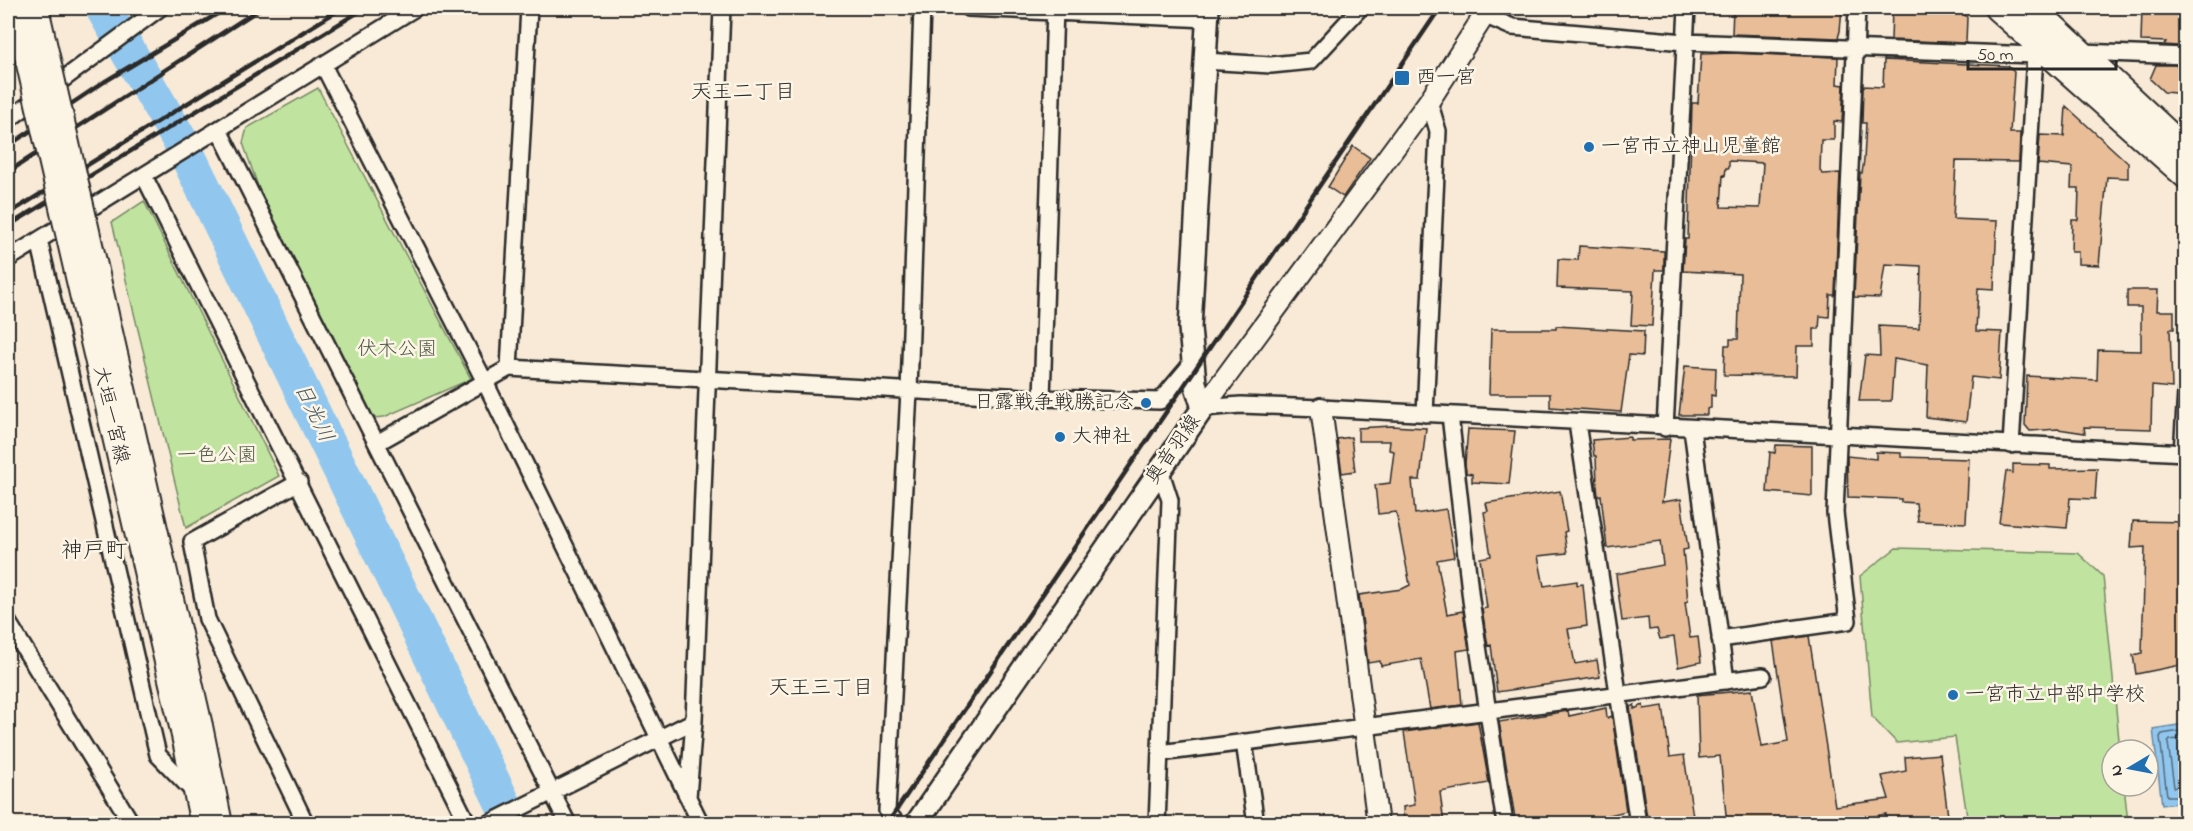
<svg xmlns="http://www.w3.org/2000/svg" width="2193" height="831" font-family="'Indie Flower','Klee One',sans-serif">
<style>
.green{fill:#c0e49f;stroke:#768865;stroke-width:1.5}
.water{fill:#91c7ef;stroke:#6889a1;stroke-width:1.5}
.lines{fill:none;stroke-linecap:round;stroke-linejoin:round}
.shore{stroke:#546979;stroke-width:1.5}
.river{stroke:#91c7ef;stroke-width:36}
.building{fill:#e8bd98;stroke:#2b2b2b;stroke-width:1.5;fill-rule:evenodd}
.minor-casing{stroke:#2b2b2b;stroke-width:20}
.tertiary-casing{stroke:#2b2b2b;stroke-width:24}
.secondary-casing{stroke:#2b2b2b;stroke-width:26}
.primary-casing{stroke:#2b2b2b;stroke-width:28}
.trunk-casing{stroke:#2b2b2b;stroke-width:30}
.minor{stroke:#fcf5e5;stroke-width:15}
.tertiary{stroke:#fcf5e5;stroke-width:20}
.secondary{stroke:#fcf5e5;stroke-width:21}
.primary{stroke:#fcf5e5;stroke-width:24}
.trunk{stroke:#fcf5e5;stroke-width:26}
.rail{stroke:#2b2b2b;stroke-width:4.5}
.primary-bridge-casing{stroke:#2b2b2b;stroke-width:28;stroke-linecap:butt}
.primary-bridge{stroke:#fcf5e5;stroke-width:24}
.poi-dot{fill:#1f6fb2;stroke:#fcf5e5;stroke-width:2}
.labels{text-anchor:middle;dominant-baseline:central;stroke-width:5;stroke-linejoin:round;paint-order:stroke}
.poi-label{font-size:20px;fill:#2b2b2b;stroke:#fcf5e5;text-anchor:start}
.park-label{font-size:20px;fill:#505948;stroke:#fcf5e5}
.street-label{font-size:20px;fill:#2b2b2b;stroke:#fcf5e5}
.neighbourhood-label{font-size:21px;fill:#2b2b2b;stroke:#fcf5e5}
.water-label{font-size:21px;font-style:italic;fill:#4a5a66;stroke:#fcf5e5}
.quarter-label{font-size:22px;fill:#2b2b2b;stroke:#fcf5e5}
</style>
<rect width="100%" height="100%" fill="#f8ead6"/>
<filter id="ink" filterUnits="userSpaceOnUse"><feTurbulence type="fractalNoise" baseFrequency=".0167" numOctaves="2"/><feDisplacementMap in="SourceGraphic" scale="12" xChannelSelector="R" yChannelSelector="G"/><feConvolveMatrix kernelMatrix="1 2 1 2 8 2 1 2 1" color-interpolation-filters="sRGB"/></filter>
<g filter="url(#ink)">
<path class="green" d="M318,88L471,379L384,417L374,418L259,189L243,143L247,128Z
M144,201L279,476L186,528L112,222Z
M1896,548L2078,553L2103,576L2120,750H2112V786H2124L2128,823H1968L1955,737L1897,743L1872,717L1860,576Z"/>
<path class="water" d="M2185,724V802L2162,805L2153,729Z"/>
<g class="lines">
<path class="shore" d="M2186,730L2162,734L2160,737L2167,796H2186
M2186,738L2170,740L2168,743L2174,787L2186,789"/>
<path class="river" d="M103,8L182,144L513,824"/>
</g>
<path class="building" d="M1733,8H1842L1840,31L1838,38L1732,34Z
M1892,8L1960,11L1967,17L1966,43L1891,40Z
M2142,8H2186V40L2177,46L2164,45L2166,42L2141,41Z
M1731,53L1838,57L1837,84L1844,85L1842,122L1834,121V140H1821L1820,171L1823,174L1840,173L1835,295H1830L1829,317L1820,316L1819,329H1814V346H1797L1796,376L1724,375L1725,345H1730V339H1738L1740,274L1683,271L1685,239H1688L1692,103H1698L1701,54ZM1729,161L1763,163L1760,208L1721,207L1723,175L1725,176L1726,168H1729Z
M1884,60L2008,66L2014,72L2010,133H2020L2019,162L1956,161L1953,219L1997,221L1994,289L1978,288L1976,331L2002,332L1999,380L1971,377L1966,422L1926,417L1928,365L1894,359L1891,401H1859L1865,355L1880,356L1879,326L1919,328L1921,266L1885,264L1880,298L1854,297L1860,173H1862L1864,160L1866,123H1862L1863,86L1883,87Z
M2156,65H2176L2186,75V94L2164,92L2150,79Z
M2066,106L2128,163V178L2107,177L2099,265L2078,264V252H2071L2072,220H2078L2079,188H2071L2072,167L2038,164L2040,135L2064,136Z
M1353,146L1370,158L1343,197L1328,187Z
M1579,246L1664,251V270H1655L1652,326L1631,325L1633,291L1557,288L1558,259L1578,260Z
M2127,290H2158L2157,311H2174V329H2170L2172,388L2152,386L2151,429L2084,427L2085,433L2058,429L2030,431L2025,425L2027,376L2097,380L2098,350L2141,351V307H2127Z
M1556,326L1644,331L1643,356L1629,355L1621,412L1550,407V394H1489L1491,329H1556Z
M1685,366L1716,368L1715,396L1711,395V408L1707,409V415H1679Z
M1391,426L1426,428L1420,480H1412L1415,514L1446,509L1454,557L1437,560L1447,614L1463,611L1469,649L1457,651L1462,705L1430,709L1421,659L1381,666L1380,661L1368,663L1359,595L1402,589L1410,585L1396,512L1378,514L1375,485L1390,483L1394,451L1389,450L1390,441H1358V428Z
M1468,429L1515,431L1509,484L1472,482V474L1466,473L1465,463Z
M1351,437L1355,471L1342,473L1337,439Z
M1630,437V440L1670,439L1662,502L1681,499L1688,549L1683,550L1688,601L1685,602L1690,638L1698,637L1701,662L1678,667L1674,637L1660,639L1657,629L1649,630L1648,618L1622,621L1616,574L1663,565L1660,541L1607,548L1601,495L1598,496L1597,486L1596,456H1594L1592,440Z
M1776,445L1812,446V496L1767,492L1770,452L1775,453Z
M1876,452L1901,453V457L1969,459L1966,523L1918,521L1916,503L1901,502V499L1848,497L1847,456L1876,459Z
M2013,464L2050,465V469L2097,468L2095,499L2070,498L2067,528L1999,523L2006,471L2013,473Z
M1560,491L1567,531L1564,532L1567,553L1538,556L1544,586L1577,581V585L1583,584L1587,626L1568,629L1575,664L1597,660L1600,677L1497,692L1491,645L1488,646L1482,609L1487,608L1480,558L1491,556L1484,512L1488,511L1486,503Z
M2133,521L2186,522V664L2136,674L2133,655L2142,653L2145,547L2131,548Z
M1809,636L1835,806L1889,799L1882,776L1906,771L1905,757L1940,754L1949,824H1885L1886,814L1837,824H1727L1720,756L1699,758L1697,695L1752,690L1762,747L1788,742L1773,641Z
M1634,705V709L1643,705L1644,709L1663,706L1670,757L1684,755L1694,824H1648L1630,707Z
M1606,708L1607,718L1612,716L1626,811L1573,824H1516L1499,722L1568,711L1569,716Z
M1478,722L1489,783L1440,792L1444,824H1404L1403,807L1415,805L1404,732Z"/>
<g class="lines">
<g class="minor-casing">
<path id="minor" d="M529,8L509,368L1042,398L1160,401L1193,362
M968,8L1208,19
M1484,15L1512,27L1685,42L2035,55L2050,59
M2081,52L2186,56
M1204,61L1271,65L1311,61L1360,8
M323,65L485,382L701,824
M8,120L160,8
M219,130L568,824
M144,176L468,824
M39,240L158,755L195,793
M8,259L415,8
M1042,398L1055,8
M1203,408L1241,405L1321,408L2186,453
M1425,414L1438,131L1429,101
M1450,415L1471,600L1505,824
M1577,423L1638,824
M1665,428L1687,8
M1692,429L1726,681
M377,443L509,368
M2011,445L2035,55
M2182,453L2186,392
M299,482L192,542L207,619L306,824
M8,622L132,824
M1720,639L1848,621L1835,513L1857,8
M1244,742L1256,824
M1160,753L1763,676
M688,797L694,721L722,8
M488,824L694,721
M897,824L887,811L909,391L922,8
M1157,824L1170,500L1160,469"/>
</g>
<g class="tertiary-casing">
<path id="tertiary" d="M1203,408L1429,101L1489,8
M1321,408L1378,824"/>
</g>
<g class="secondary-casing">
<path id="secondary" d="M916,824L1203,408L1195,383L1190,328L1208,8"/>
</g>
<g class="primary-casing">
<path id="primary" d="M200,726L220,824
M183,731L203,824"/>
</g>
<g class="trunk-casing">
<path id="trunk" d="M1998,8L2186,175
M2032,8L2186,151"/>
</g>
<use href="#minor" class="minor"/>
<use href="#tertiary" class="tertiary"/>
<use href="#secondary" class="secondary"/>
<use href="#primary" class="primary"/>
<use href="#trunk" class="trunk"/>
<path class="rail" d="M8,146L104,82L227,8
M8,172L261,8
M8,214L342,8
M8,226L365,8
M887,824L1440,8"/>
<g class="primary-bridge-casing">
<path id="primary-bridge" d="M16,8L183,731
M36,8L200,726"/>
</g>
<use href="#primary-bridge" class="primary-bridge"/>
</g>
</g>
<g class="poi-dot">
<rect x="1394" y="70" width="16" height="16" rx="3"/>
<circle cx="1589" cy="147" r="6"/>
<circle cx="1146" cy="403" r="6"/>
<circle cx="1060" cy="437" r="6"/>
<circle cx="1953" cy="695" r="6"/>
</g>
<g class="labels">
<g class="poi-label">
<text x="1416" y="78">西一宮</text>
<text x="1601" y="147">一宮市立神山児童館</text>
<text x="1134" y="403" text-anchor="end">日露戦争戦勝記念</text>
<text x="1072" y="437">大神社</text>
<text x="1965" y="695">一宮市立中部中学校</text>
</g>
<g class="park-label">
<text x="397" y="350">伏木公園</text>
<text x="217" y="456">一色公園</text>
</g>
<g class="street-label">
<text transform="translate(110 415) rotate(77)">大垣一宮線</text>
<text transform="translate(1174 450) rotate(-55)">奥音羽線</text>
</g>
<g class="neighbourhood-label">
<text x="743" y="93">天王二丁目</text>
<text x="821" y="689">天王三丁目</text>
</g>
<g class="water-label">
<text transform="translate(313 413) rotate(64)">日光川</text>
</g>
<g class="quarter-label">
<text x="94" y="552">神戸町</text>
</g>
</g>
<rect width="2193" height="831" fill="none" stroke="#fcf5e5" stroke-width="30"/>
<rect x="15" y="15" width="2163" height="801" fill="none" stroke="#2b2b2b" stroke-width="2" filter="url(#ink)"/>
<g transform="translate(2130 768) rotate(260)"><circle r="28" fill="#fcf5e5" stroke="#a8a49b" stroke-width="1.5"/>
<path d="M0-4.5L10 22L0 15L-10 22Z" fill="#1f6fb2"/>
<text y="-9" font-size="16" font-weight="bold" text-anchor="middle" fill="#2b2b2b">N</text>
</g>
<path d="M1968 60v9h148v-9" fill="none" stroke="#2b2b2b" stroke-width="3"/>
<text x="1977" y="60" font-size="18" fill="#2b2b2b" stroke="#fcf5e5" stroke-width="4.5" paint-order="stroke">50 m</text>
</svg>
